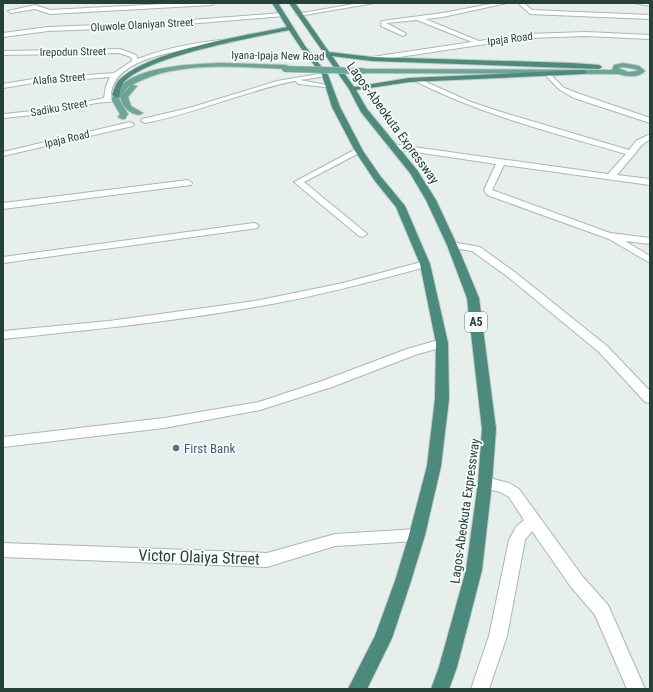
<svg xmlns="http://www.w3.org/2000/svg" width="653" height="692" font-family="'Roboto Condensed',sans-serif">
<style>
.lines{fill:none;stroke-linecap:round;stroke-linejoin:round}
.minor-casing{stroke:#a8b8b2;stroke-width:2}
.secondary-casing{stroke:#a4bbb3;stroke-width:2}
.primary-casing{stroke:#c2cac8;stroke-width:2}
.trunk-casing{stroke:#c2cac8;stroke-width:2}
.minor{fill:#fff;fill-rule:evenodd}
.secondary{fill:#fff;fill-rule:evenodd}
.primary{fill:#6aa596;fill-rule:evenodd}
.trunk{fill:#4c8a7c;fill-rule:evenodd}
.primary-bridge-casing{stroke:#c2cac8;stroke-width:7;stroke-linecap:butt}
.primary-bridge{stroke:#6aa596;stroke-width:6}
.service-dot{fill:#5c6f8a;stroke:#f7fbf9;stroke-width:1.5}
.labels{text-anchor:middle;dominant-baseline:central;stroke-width:3.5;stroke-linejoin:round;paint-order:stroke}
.far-street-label{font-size:11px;fill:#24423a;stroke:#f7fbf9}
.shield{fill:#f7fbf9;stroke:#637a73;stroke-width:1}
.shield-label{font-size:12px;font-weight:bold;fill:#24423a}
.street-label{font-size:13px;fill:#24423a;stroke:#f7fbf9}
.service-label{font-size:13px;fill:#4e5e75;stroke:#f7fbf9;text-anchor:start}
.near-street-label{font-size:16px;fill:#24423a;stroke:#f7fbf9}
</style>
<rect width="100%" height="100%" fill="#e6efeb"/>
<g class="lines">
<g class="minor-casing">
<path id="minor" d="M183,3H215L212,5L50,14L35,9L11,13L8,11L35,5L50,10Z
M360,3H374L299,16L296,14Z
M496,3H507L443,17L425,19L479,41L527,34L586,32L650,35V39L586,36L527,38L372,61L369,59L372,57L472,42L417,20L386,23L405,33L406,34L403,36L381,26L382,21L443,13Z
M518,3H524L532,10L650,15V19L530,14Z
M635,3H650V6Z
M282,13L284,14V16L152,27L48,31L3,37V33L48,27L152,23Z
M230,39L233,41L232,42C200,49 111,52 111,97H117V101L96,103L53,113L3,118V114L53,109L104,98L106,86L110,77L33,83L3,88V84L33,79L114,73L132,61L131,57L119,53L3,55V51L120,49L136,55L138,59C168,47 198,42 230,39Z
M546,74H550L564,88L580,94L650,118V123L574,98L560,90L546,76Z
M417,78L471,102L498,111L629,150L636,141L650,134V139L642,145L617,175L650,179V185L504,165L492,190L610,233L650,238V244L625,241L650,256V263L609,239L487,195L484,190L496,164L389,148L388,146L392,144L608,174L626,154C554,133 482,115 415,81L414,80Z
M356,149H359L363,151L304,182L365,232L367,234L362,237L359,236L294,182Z
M188,180L192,183L191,185L3,209V203Z
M254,223L257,224L259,226L257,228L3,263V257Z
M452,242L480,247L516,273L607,346L650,391V403L645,402L599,352L508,277L472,251L448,247L447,245L448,243Z
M425,261L429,262L430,264L429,266C371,282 314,297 255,307C172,322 87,330 3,339V331L109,321L255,301L343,283Z
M442,339L446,340L448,343L446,346L415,355L332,387L260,410L164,428L3,447V437L164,418L259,402L322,381L407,349Z
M485,477L509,483L519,489L583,577L608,605L645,689H627L595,615L571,587L532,531L525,540L507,636L489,689H471L489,636L509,540L516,527L524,520L509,497L500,492L480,487L478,483L480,479Z
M417,529L423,531L425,535L423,539L417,541L335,546L267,567L3,557V543L267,553L335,534Z"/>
</g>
<g class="secondary-casing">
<path id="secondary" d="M325,73L328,75L327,76L300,80L332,86V88L299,84L297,83L296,81H294C243,92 196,113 145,123L141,121L142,119L189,108L277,81Z
M130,122L134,124L133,126L3,156V152Z"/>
</g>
<g class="primary-casing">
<path id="primary" d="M220,63L287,65L290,67L287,69C237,67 177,60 132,85L137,86L128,97L131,106L143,113L139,115C129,113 123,108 120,97L131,85L128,87L119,99L128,114L125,119H122L118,117L120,114L111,99C115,94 118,88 123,84C144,66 193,64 220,63Z
M623,63L639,66L645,71C638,78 628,77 619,74L363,73L360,71L363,69L612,70L614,65ZM623,67L635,69L638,71L628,72L618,68Z"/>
</g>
<g class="trunk-casing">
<path id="trunk" d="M272,3H278L305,46L328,75L340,107L363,151L381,177L405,206L430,264L448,343L449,399L441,466L425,535L411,581L392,638L367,689H348L375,636L395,581L409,535L427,466L435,399L436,343L420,264L396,207L375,181L355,151L332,107L322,75L301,48L289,30C256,37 139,57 122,85C120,88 120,93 119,97H116L112,95C114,90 115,85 118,81C149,50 244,36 287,27Z
M289,3H295L329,52L372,57L572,63L599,65L602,67L599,69L372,61L332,56L354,87L409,78L584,70L587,72L584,74L409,82L356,90L367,109L417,170L436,200L457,245L479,298L496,429L492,483L482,570L457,667L449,689H431L439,667L466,570L478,483L482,429L467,298L447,245L426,200L410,173L361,112L349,89Z"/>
</g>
<use href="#minor" class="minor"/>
<use href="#secondary" class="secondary"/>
<use href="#primary" class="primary"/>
<use href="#trunk" class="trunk"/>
<g class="primary-bridge-casing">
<path id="primary-bridge" d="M285,69L363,71"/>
</g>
<use href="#primary-bridge" class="primary-bridge"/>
</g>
<circle class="service-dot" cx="176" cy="448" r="4"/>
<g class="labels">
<g class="far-street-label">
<text transform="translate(142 25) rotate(-3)">Oluwole Olaniyan Street</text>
<text transform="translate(510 39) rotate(-7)">Ipaja Road</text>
<text transform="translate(73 52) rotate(-1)">Irepodun Street</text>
<text transform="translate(278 56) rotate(1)">Iyana-Ipaja New Road</text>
<text transform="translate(59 79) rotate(-5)">Alafia Street</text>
<text transform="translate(59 108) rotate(-10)">Sadiku Street</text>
<text transform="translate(67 139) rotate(-13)">Ipaja Road</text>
</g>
<rect class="shield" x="465" y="312" width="22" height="20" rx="3"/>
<g class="shield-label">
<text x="476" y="322">A5</text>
</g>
<g class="street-label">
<text transform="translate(393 123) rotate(54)">Lagos-Abeokuta Expressway</text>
<text transform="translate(465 511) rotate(-82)">Lagos-Abeokuta Expressway</text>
</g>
<g class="service-label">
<text x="184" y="448">First Bank</text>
</g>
<g class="near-street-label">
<text transform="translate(199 557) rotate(2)">Victor Olaiya Street</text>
</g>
</g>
<rect width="653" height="692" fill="none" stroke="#24423a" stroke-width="8"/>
</svg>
